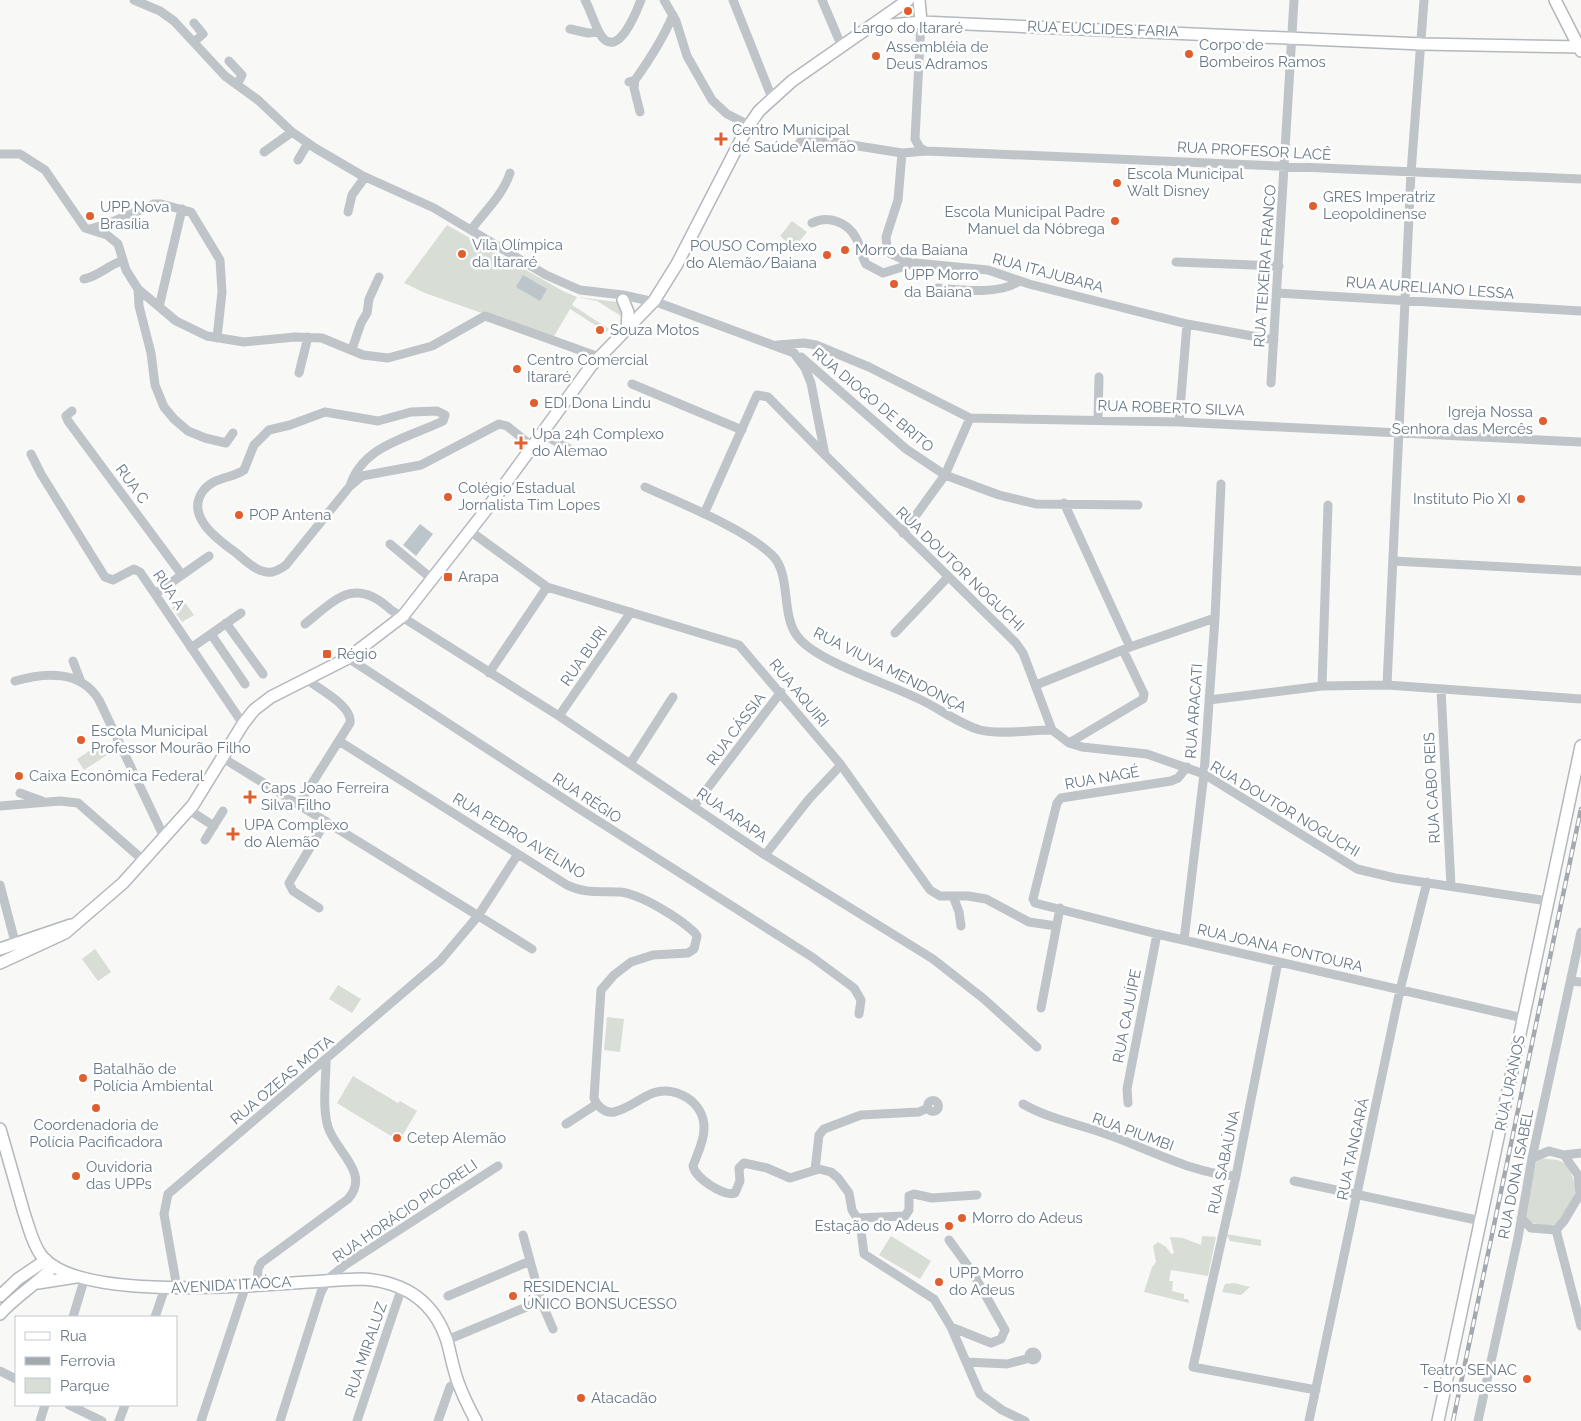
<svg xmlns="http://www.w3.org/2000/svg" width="1581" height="1421" font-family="Raleway,sans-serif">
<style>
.green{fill:#d8ddd5}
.water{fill:#bbc5ca}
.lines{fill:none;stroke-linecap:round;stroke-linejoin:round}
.major-casing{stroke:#b3b8bc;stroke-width:14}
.minor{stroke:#bfc4c8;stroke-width:9}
.major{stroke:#fff;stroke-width:11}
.rail-casing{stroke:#a3a9af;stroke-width:4.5}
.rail{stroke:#fff;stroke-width:2.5;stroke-dasharray:8;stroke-linecap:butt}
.poi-dot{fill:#df5f2f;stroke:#fff;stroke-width:2}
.labels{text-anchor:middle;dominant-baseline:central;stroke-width:5;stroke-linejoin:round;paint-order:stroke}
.poi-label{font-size:15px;fill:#687886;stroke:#fff;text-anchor:start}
.street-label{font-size:15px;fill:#687886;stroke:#fff}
</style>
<rect width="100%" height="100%" fill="#f8f8f6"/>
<path class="green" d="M792,221L807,232L794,248L780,236Z
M447,225L563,291L577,297L617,302L624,312L621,316L597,301L577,297L572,305L609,329L606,332L570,309L553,338L425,293L404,283Z
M183,600L194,615L182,622L172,608Z
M100,744L107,755L84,770L77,759Z
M95,949L111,972L98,981L82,959Z
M338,985L361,999L352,1013L329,999Z
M607,1017L624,1019L620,1052L604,1050Z
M353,1076L398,1103L400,1101L417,1111L399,1141L337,1103Z
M1537,1158L1558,1160L1568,1165L1577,1190L1558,1224L1546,1226L1529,1222L1525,1216Z
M1226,1234L1261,1240V1246L1230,1241Z
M891,1236L931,1261L920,1279L879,1255Z
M1202,1236L1216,1237L1208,1276L1171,1270L1169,1281H1173L1172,1291L1184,1294V1299H1188L1189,1303L1144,1292L1152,1267L1156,1262L1153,1246L1158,1242L1166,1247L1171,1254L1174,1253L1170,1237L1183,1238L1201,1245Z
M1234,1283L1250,1287L1241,1295L1222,1292L1225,1284Z"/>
<path class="water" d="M523,275L547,289L540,301L516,287Z
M420,524L433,534L416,556L403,545Z"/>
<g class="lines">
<g class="major-casing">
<path id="major" d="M919,0L921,22
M1555,0L1581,51
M871,27L921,22L1422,44L1581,47
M623,300L628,312L627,329
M0,949L71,925
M0,963L65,933L123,883L193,805L243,724L254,710L271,697L348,658L403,616L486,510L591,366L654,301L677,264L746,130L759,111L792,81L908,0
M0,1129C8,1157 16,1185 24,1213C29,1227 32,1243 41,1255C82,1309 297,1280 363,1279C405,1282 434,1301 447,1341C451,1355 453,1369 458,1382C463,1396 469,1408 476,1421
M38,1283L76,1277
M0,1296L18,1279L46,1260
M0,1314C16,1296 37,1284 54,1266
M1438,1421L1581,746"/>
</g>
<path class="minor" d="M134,0L160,11L174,21L225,76L258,100L292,132L315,148L361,175L434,208L546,275L580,290L623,295L659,303L794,353L805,368L811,383L825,455L1016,643L1023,653L1052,730L1069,743L1082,747L1147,754L1204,774L1357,869L1395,878L1548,901
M585,0C591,11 595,27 602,37C619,58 637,10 641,0
M664,0L676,21L687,56L712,100L727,114L749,125
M733,0L772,98
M822,0L842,47
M921,22L915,139L920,148L926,151L1581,179
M194,23L203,34L194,42
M570,29L588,33L599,32
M229,61L242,75L237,85
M635,80L634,88L640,112
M629,82L635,80C650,59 663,39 673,15
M800,142H833L902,153L926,151
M264,152L292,132
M902,153L898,200L886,237L887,248L891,254L911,263
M0,154H20L45,170L85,228L107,235L118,244L126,270L138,289L176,321L207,336L244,342L295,337L322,338L363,355L388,358L432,346L485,316L599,357
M298,160L308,143
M348,212L352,195L365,177
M812,223C828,215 848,222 856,238C861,246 861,256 866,264L883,273L915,263L988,270L1029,284L1187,324L1274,340
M90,229L110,223L154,204H161L191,212L220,260L222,292L217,338
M471,230C484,212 503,195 510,173
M1176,262L1279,266
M84,279C99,276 108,265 122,261
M938,288C960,290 1001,295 1019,281
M138,289L139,306L151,353L155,385L164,407L174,419L188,431L205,438L226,443L233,433
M1277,293L1581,311
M159,307L182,209
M777,345L804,343L816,345L869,367L970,418L1179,422L1581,442
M352,349L361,323L367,313L369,299L379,277
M801,357L906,449L945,475L999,495L1036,504L1138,505
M299,373L308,337
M1271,383L1294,0
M632,384L742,430
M72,411L66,416L68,421L182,575
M1098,419L1099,377
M1179,422L1187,324
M543,434L571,450
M31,454L41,474L105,577L113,580L134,569L140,572L243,724
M350,486C363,445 408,438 443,421L445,415L437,411L411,412L378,421L325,412L290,425L269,430L254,445L244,470C231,479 213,477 203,491C185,516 217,539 235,552C245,560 258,574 272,572C277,571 282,568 286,565L350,486L362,476L421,465L499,424L507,426L533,447
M645,487C682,504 744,528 772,555C792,574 780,615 798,637C817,662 890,684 919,699C939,708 959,724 980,730C1000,735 1031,730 1052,730
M1064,503L1130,647
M704,514L757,395L768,397L825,455
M470,531L547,587L739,645L841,765L930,890L940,896H968L986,899L1029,922L1056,926
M903,533L945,475L970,418
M390,544L432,579
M1393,561L1581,571
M155,594L209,556
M226,623L263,674
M305,624C336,599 355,576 391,610L559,716L765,855L933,959L984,999L1037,1047
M895,633L948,577
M211,634L245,684
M191,648L241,613
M348,658L581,810L812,957L854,988L861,1000L859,1014
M73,661L81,682
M489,673L547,587
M15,681C45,672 81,670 99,700L164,837
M1036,685L1130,647L1215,618
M1387,685L1411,173L1424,0
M1322,686L1328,505
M1441,689L1451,886
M1209,700L1322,686L1387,685L1581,699
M559,716L631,612
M339,741L567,885C585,894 601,891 620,892C641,894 679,918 694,932L697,936L694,949L688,953L653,955L631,962L614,975L601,990L594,1098C596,1105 605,1114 614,1112C628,1109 640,1098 653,1093C677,1085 705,1103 704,1129C704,1142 697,1154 693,1166C695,1178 724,1197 735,1193L740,1181L739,1168L744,1163L767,1168L790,1178L819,1169L831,1172L838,1178L849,1193L852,1210L860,1223L864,1254L934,1299L951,1327L980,1394L1002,1410L1025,1421
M1069,743L1143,699L1144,694L1123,650
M223,758L532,949
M630,764L673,697
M1187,767L1178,778L1171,781L1061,798L1057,803L1033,899L1035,903L1157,934L1523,1018
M20,793L42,801
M299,804L350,723C353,706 319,689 306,679
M0,806L60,801L78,803L143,860
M694,806L781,692
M189,810L214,826
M205,840L223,811
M765,855L809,799L841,765
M0,885L15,942
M953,896L959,912L961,926
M319,908L293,891L289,883L326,821
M1184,940L1204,774L1215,618L1221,484
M1278,962L1236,1176L1193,1367L1316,1390
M1571,981L1581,982
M1041,1008L1060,908
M927.5 1106a5.5 5.5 0 1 1 11 0a5.5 5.5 0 1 1-11 0Z
M1128,1103L1127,1089L1157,934
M1023,1104C1049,1119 1078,1124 1106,1134C1147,1148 1193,1174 1236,1176
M566,1124L597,1104
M1564,1155L1581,1153
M815,1170L819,1135L824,1129L861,1115L919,1112L928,1108
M1294,1181L1481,1221
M857,1218L905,1216L909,1210V1196L914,1194L932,1198L977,1195
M1521,1218L1531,1228L1556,1230L1564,1221L1580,1194L1578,1175L1564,1155L1549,1151L1532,1158
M1556,1230L1581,1326
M523,1235L541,1301L553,1329
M949,1240L973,1273L1005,1330L1001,1339L991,1343L951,1327
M257,1284L258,1269L261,1263L348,1199C371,1173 336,1152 328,1127C322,1107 326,1082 326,1061
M177,1288L164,1214L168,1194L440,961L478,916L518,854
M448,1296L530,1261
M73,1317L85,1277
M155,1317L165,1288
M447,1340L541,1301
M1029 1356a4 4 0 1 1 8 0a4 4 0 1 1-8 0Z
M967,1362L1007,1364L1030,1358
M0,1371L16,1379
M69,1405L102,1421
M40,1421L45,1405
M119,1421L125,1405
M201,1421L246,1285
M280,1421L321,1292L328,1279L345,1265L498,1166
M357,1421L402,1287
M438,1421L450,1387L457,1381
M1309,1421L1400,990L1427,882
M1478,1421L1518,1238L1532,1158L1581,932"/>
<use href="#major" class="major"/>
<g class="rail-casing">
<path id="rail" d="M1453,1421L1581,809"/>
</g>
<use href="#rail" class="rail"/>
</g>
<g class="poi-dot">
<circle cx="908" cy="11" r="5"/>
<circle cx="1189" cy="54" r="5"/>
<circle cx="876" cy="56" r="5"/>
<path d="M718.5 131.5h5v5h5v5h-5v5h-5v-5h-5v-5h5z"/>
<circle cx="1117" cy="183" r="5"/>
<circle cx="1313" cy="206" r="5"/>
<circle cx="90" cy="216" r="5"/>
<circle cx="1115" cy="221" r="5"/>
<circle cx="845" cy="250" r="5"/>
<circle cx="462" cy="254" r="5"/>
<circle cx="827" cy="255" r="5"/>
<circle cx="894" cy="284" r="5"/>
<circle cx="600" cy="330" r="5"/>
<circle cx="517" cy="369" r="5"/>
<circle cx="534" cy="403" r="5"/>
<circle cx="1543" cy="421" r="5"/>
<path d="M518.5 435.5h5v5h5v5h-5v5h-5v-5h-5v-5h5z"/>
<circle cx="448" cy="497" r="5"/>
<circle cx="1521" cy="499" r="5"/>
<circle cx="239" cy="515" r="5"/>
<rect x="443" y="572" width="10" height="10" rx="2.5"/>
<rect x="322" y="649" width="10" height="10" rx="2.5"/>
<circle cx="81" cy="740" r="5"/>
<circle cx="19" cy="776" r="5"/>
<path d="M247.5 789.5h5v5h5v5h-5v5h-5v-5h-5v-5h5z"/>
<path d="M230.5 826.5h5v5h5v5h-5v5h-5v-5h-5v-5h5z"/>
<circle cx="83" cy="1078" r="5"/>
<circle cx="96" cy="1108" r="5"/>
<circle cx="397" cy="1138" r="5"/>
<circle cx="76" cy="1176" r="5"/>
<circle cx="962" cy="1218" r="5"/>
<circle cx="949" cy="1226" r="5"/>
<circle cx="939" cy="1282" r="5"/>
<circle cx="513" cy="1296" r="5"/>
<circle cx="1527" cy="1379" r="5"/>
<circle cx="581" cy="1398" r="5"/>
</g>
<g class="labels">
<g class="poi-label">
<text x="908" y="28" text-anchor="middle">Largo do Itararé</text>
<text x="1199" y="45">Corpo de<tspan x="1199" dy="17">Bombeiros Ramos</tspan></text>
<text x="886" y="47">Assembléia de<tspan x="886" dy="17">Deus Adramos</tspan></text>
<text x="732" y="130">Centro Municipal<tspan x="732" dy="17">de Saúde Alemão</tspan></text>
<text x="1127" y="174">Escola Municipal<tspan x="1127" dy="17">Walt Disney</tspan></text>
<text x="1323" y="197">GRES Imperatriz<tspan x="1323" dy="17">Leopoldinense</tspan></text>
<text x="100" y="207">UPP Nova<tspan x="100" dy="17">Brasília</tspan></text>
<text x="1105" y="212" text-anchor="end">Escola Municipal Padre<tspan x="1105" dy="17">Manuel da Nóbrega</tspan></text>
<text x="472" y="245">Vila Olímpica<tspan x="472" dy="17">da Itararé</tspan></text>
<text x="817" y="246" text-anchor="end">POUSO Complexo<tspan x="817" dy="17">do Alemão/Baiana</tspan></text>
<text x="855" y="250">Morro da Baiana</text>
<text x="904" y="275">UPP Morro<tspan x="904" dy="17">da Baiana</tspan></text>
<text x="610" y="330">Souza Motos</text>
<text x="527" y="360">Centro Comercial<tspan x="527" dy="17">Itararé</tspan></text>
<text x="544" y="403">EDI Dona Lindu</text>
<text x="1533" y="412" text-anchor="end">Igreja Nossa<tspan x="1533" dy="17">Senhora das Mercês</tspan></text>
<text x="532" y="434">Upa 24h Complexo<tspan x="532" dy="17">do Alemao</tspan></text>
<text x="458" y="488">Colégio Estadual<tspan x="458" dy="17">Jornalista Tim Lopes</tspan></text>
<text x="1511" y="499" text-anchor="end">Instituto Pio XI</text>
<text x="249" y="515">POP Antena</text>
<text x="458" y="577">Arapa</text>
<text x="337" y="654">Régio</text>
<text x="91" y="731">Escola Municipal<tspan x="91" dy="17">Professor Mourão Filho</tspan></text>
<text x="29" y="776">Caixa Econômica Federal</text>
<text x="261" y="788">Caps Joao Ferreira<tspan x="261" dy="17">Silva Filho</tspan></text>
<text x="244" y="825">UPA Complexo<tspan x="244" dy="17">do Alemão</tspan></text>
<text x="93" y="1069">Batalhão de<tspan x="93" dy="17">Polícia Ambiental</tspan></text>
<text x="96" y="1125" text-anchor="middle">Coordenadoria de<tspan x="96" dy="17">Polícia Pacificadora</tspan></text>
<text x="407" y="1138">Cetep Alemão</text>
<text x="86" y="1167">Ouvidoria<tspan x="86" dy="17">das UPPs</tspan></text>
<text x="972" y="1218">Morro do Adeus</text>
<text x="939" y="1226" text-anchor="end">Estação do Adeus</text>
<text x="949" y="1273">UPP Morro<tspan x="949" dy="17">do Adeus</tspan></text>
<text x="523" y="1287">RESIDENCIAL<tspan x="523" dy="17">ÚNICO BONSUCESSO</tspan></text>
<text x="1517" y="1370" text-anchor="end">Teatro SENAC<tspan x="1517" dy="17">- Bonsucesso</tspan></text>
<text x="591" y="1398">Atacadão</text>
</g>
<g class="street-label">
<text transform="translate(1103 29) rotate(2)">RUA EUCLIDES FARIA</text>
<text transform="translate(1254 151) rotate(3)">RUA PROFESOR LACÊ</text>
<text transform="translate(1265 266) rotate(-86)">RUA TEIXEIRA FRANCO</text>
<text transform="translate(1048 273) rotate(15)">RUA ITAJUBARA</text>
<text transform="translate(1430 288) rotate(4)">RUA AURELIANO LESSA</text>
<text transform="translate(873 400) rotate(40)">RUA DIOGO DE BRITO</text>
<text transform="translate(1171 408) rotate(2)">RUA ROBERTO SILVA</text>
<text transform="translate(132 484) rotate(54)">RUA C</text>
<text transform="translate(960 569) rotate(44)">RUA DOUTOR NOGUCHI</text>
<text transform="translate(169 590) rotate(56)">RUA A</text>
<text transform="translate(584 656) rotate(-55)">RUA BURI</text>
<text transform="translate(890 670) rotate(27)">RUA VIUVA MENDONÇA</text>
<text transform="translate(799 693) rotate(50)">RUA AQUIRI</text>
<text transform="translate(1194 711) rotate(-86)">RUA ARACATI</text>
<text transform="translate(736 729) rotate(-53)">RUA CÁSSIA</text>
<text transform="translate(1102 778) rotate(-10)">RUA NAGÉ</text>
<text transform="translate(1432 788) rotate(-93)">RUA CABO REIS</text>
<text transform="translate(587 798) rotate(33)">RUA RÉGIO</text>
<text transform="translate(1285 809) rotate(31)">RUA DOUTOR NOGUCHI</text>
<text transform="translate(732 815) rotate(35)">RUA ARAPA</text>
<text transform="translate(519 836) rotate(31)">RUA PEDRO AVELINO</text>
<text transform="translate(1280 948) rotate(13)">RUA JOANA FONTOURA</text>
<text transform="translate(1127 1016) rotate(-79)">RUA CAJUÍPE</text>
<text transform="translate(282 1080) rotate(-40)">RUA OZEAS MOTA</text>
<text transform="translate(1510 1083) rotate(-78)">RUA URANOS</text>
<text transform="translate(1133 1132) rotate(20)">RUA PIUMBI</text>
<text transform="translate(1353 1149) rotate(-78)">RUA TANGARÁ</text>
<text transform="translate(1224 1162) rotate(-78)">RUA SABAÚNA</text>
<text transform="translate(1516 1174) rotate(-79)">RUA DONA ISABEL</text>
<text transform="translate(405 1211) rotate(-34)">RUA HORÁCIO PICORELI</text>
<text transform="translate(231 1285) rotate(-3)">AVENIDA ITAÓCA</text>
<text transform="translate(366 1350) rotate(-71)">RUA MIRALUZ</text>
</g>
</g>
<rect x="15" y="1316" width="162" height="90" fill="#ffffff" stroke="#c3c9cf"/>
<rect x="25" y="1332" width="25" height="8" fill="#ffffff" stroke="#c3c9cf"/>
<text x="60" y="1341" font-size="15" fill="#687886">Rua</text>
<rect x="25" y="1357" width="25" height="8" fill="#a3a9af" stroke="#c3c9cf"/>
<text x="60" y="1366" font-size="15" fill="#687886">Ferrovia</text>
<rect x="25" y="1378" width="25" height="15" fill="#d8ddd5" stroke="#c3c9cf"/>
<text x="60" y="1391" font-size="15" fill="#687886">Parque</text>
</svg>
